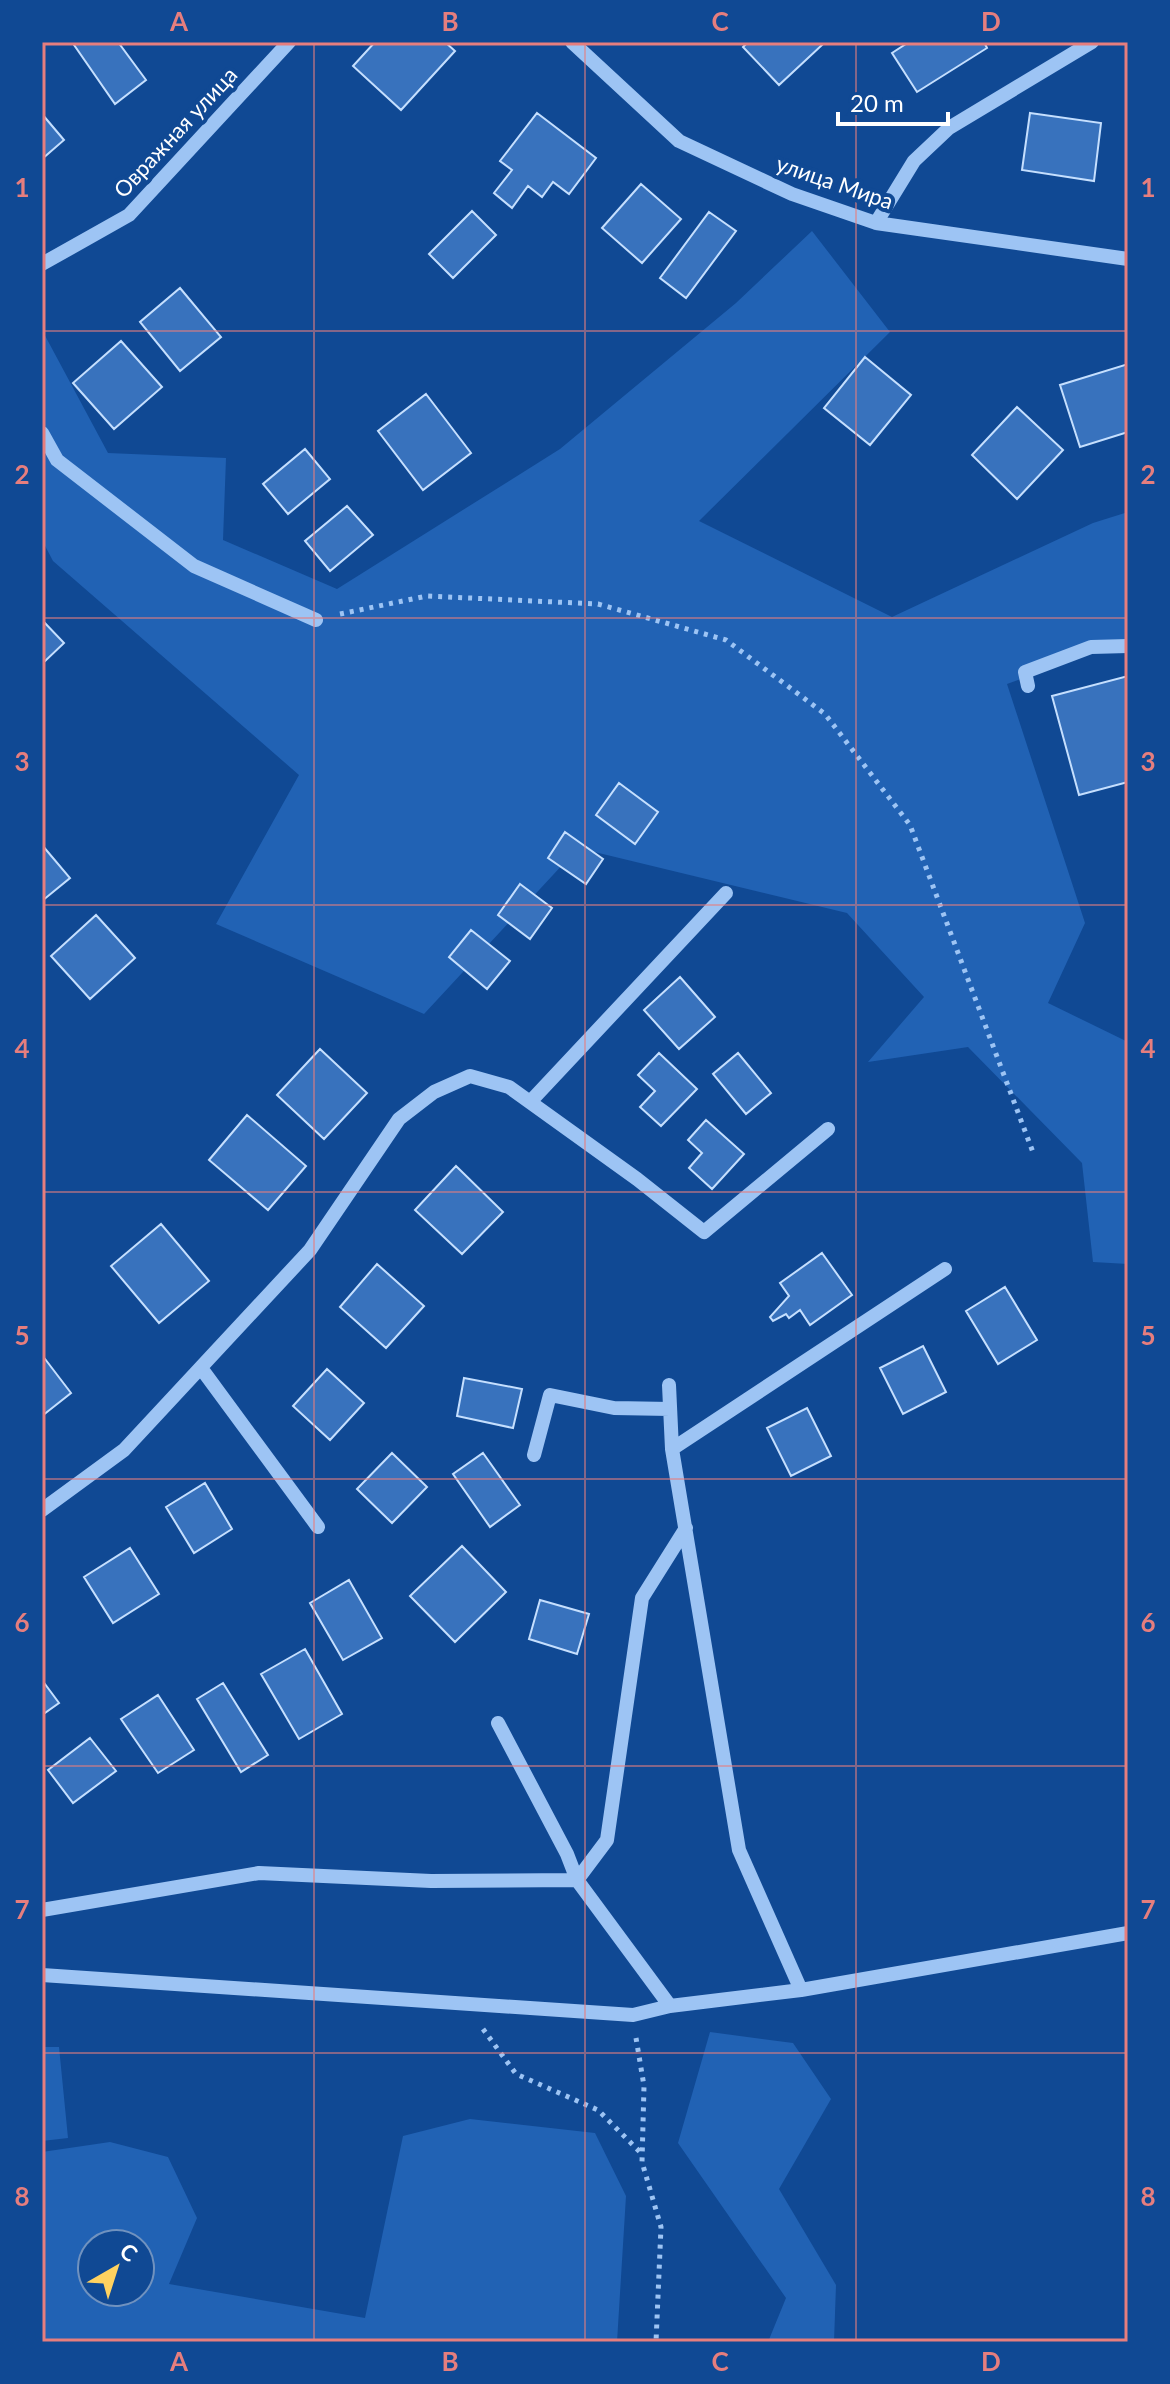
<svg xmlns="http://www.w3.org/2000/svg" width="1170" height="2384" font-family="Lato,sans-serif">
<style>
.green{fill:#2162b4;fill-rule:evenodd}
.building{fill:#3872bd;stroke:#c5dffe;stroke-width:2}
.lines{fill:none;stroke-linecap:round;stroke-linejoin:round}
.path{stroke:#9dc4f4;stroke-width:5;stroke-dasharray:4 6;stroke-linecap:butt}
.minor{stroke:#9dc4f4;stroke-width:14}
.grid{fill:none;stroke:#e67e7e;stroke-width:2;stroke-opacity:0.55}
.labels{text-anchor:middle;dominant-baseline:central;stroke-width:8;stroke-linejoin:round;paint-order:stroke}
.street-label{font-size:22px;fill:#fff;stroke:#104994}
.neatline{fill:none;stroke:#e67e7e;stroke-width:3}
.grid-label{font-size:26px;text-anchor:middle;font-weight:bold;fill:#e67e7e}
</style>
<rect width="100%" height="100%" fill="#104994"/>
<path class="green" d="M812,231L890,332L699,521L892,617L1093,523L1128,512V639L1007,684L1085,923L1048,1003L1128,1042V1264L1093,1262L1082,1163L968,1047L868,1062L924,997L847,913L578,848L424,1014L216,924L299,775L53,561L42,540V330L108,453L226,458L223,540L337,589L560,449L736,303Z
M710,2032L793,2043L831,2099L779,2189L836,2285L834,2342H768L786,2298L678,2143Z
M42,2047H59L68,2138L42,2141Z
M470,2119L595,2133L626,2196L617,2342H42V2152L110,2142L168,2157L197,2218L169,2284L365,2318L403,2136ZM140,2244V2292H92V2244Z"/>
<path class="building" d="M72,42H118L146,80L115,104Z
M375,42H445L455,51L401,110L353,66Z
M748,42H819L822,45L779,85L743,47Z
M909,42H984L987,48L917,92L892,53Z
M537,113L596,158L569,194L553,182L542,197L528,186L512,208L494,193L512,170L500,161Z
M1030,113L1101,123L1094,181L1022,170Z
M42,114L64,140L42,159Z
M641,184L681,219L642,263L602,228Z
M472,211L496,235L453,278L429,254Z
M709,212L736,231L686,298L660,278Z
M180,288L221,337L180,371L140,322Z
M121,341L162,387L114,429L73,383Z
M865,357L911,395L870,445L824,408Z
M1128,364V432L1080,447L1060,385Z
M426,394L471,453L423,490L378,431Z
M1017,407L1063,450L1017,499L972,455Z
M305,449L330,479L288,514L263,484Z
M347,506L373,535L330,571L305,541Z
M42,620L64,643L42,664Z
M1128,676V782L1079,795L1052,696Z
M619,783L658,812L635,844L596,815Z
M565,832L603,859L586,884L548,858Z
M42,845L70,878L42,901Z
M520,884L552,908L530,939L498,915Z
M96,915L135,958L90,999L51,956Z
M471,930L510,961L487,989L449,957Z
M680,977L715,1017L679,1049L644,1010Z
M320,1049L367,1093L324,1139L277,1095Z
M659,1053L697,1089L661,1126L640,1107L655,1091L638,1075Z
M738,1053L771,1093L746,1114L713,1074Z
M247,1115L306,1166L268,1210L209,1160Z
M706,1120L744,1154L712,1189L689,1168L702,1153L688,1140Z
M456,1166L503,1212L462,1254L415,1210Z
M161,1224L209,1281L159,1323L111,1266Z
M822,1253L852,1295L810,1325L800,1310L789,1318L786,1314L773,1321L770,1317L789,1296L780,1283Z
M377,1264L424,1306L386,1348L340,1307Z
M1005,1287L1037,1340L998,1364L966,1311Z
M923,1346L946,1392L903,1414L880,1368Z
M42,1355L71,1393L42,1416Z
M327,1369L364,1403L330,1440L293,1406Z
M464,1378L522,1389L513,1428L457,1416Z
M807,1408L831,1456L791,1476L767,1428Z
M392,1453L427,1487L392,1523L357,1489Z
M483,1453L520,1505L490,1527L453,1474Z
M205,1483L232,1529L194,1553L166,1507Z
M462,1546L506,1592L455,1642L410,1596Z
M130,1548L159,1594L113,1623L84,1577Z
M349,1580L382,1638L343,1660L310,1603Z
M540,1600L589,1614L577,1654L529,1639Z
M305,1649L342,1714L299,1739L261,1674Z
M42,1680L59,1703L42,1715Z
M223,1683L268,1755L241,1772L197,1699Z
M158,1695L194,1750L158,1773L121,1719Z
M90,1738L116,1771L73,1803L48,1770Z"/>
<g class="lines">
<path class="path" d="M340,614L427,596L598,604L726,640L825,714L910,825L1034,1155
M483,2029L516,2074L598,2110L641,2153
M636,2038L644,2086L642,2162L661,2227L656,2342"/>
<path class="minor" d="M572,42L679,141L792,194L876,223L1128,259
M876,223L914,161L949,128L1092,42
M42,264L129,215L289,42
M42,433L57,460L194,566L316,620
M1028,686L1025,672L1091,647L1128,646
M530,1102L726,893
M201,1368L318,1527
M669,1385L672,1449L739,1850L801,1990
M672,1449L945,1269
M534,1455L550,1395L614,1408L670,1409
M42,1510L124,1450L310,1250L399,1119L434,1092L470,1076L509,1087L637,1179L704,1232L828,1129
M498,1723L567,1854L577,1880
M577,1880L607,1840L642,1598L686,1528
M42,1910L259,1873L431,1881L577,1880L670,2006
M42,1975L633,2015L670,2006L801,1990L1128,1933"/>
</g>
<path class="grid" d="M314,42V2342M585,42V2342M856,42V2342M42,331H1128M42,618H1128M42,905H1128M42,1192H1128M42,1479H1128M42,1766H1128M42,2053H1128"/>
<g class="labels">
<g class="street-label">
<text transform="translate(175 132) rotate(-47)">Овражная улица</text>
<text transform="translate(835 182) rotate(19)">улица Мира</text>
</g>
</g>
<rect width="1170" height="2384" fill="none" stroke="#104994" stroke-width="88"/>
<g transform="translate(116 2268) rotate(39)"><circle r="38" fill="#104994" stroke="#7092bf" stroke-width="2"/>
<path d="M0-6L14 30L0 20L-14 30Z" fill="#ffd260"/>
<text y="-12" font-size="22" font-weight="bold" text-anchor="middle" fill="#ffffff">С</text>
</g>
<path d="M838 112v12h110v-12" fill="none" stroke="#ffffff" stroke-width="4"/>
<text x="850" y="112" font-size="24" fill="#ffffff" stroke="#104994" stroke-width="6" paint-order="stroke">20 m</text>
<rect x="44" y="44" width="1082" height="2296" class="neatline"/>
<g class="grid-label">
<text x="179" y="31">A</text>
<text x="450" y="31">B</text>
<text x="720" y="31">C</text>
<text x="991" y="31">D</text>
<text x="22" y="197">1</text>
<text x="1148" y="197">1</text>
<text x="22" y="484">2</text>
<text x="1148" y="484">2</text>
<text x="22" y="771">3</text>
<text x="1148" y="771">3</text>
<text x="22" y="1058">4</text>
<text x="1148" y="1058">4</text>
<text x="22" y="1345">5</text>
<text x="1148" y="1345">5</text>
<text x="22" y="1632">6</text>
<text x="1148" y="1632">6</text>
<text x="22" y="1919">7</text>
<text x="1148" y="1919">7</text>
<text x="22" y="2206">8</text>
<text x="1148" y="2206">8</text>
<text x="179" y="2371">A</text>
<text x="450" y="2371">B</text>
<text x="720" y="2371">C</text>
<text x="991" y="2371">D</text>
</g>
</svg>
